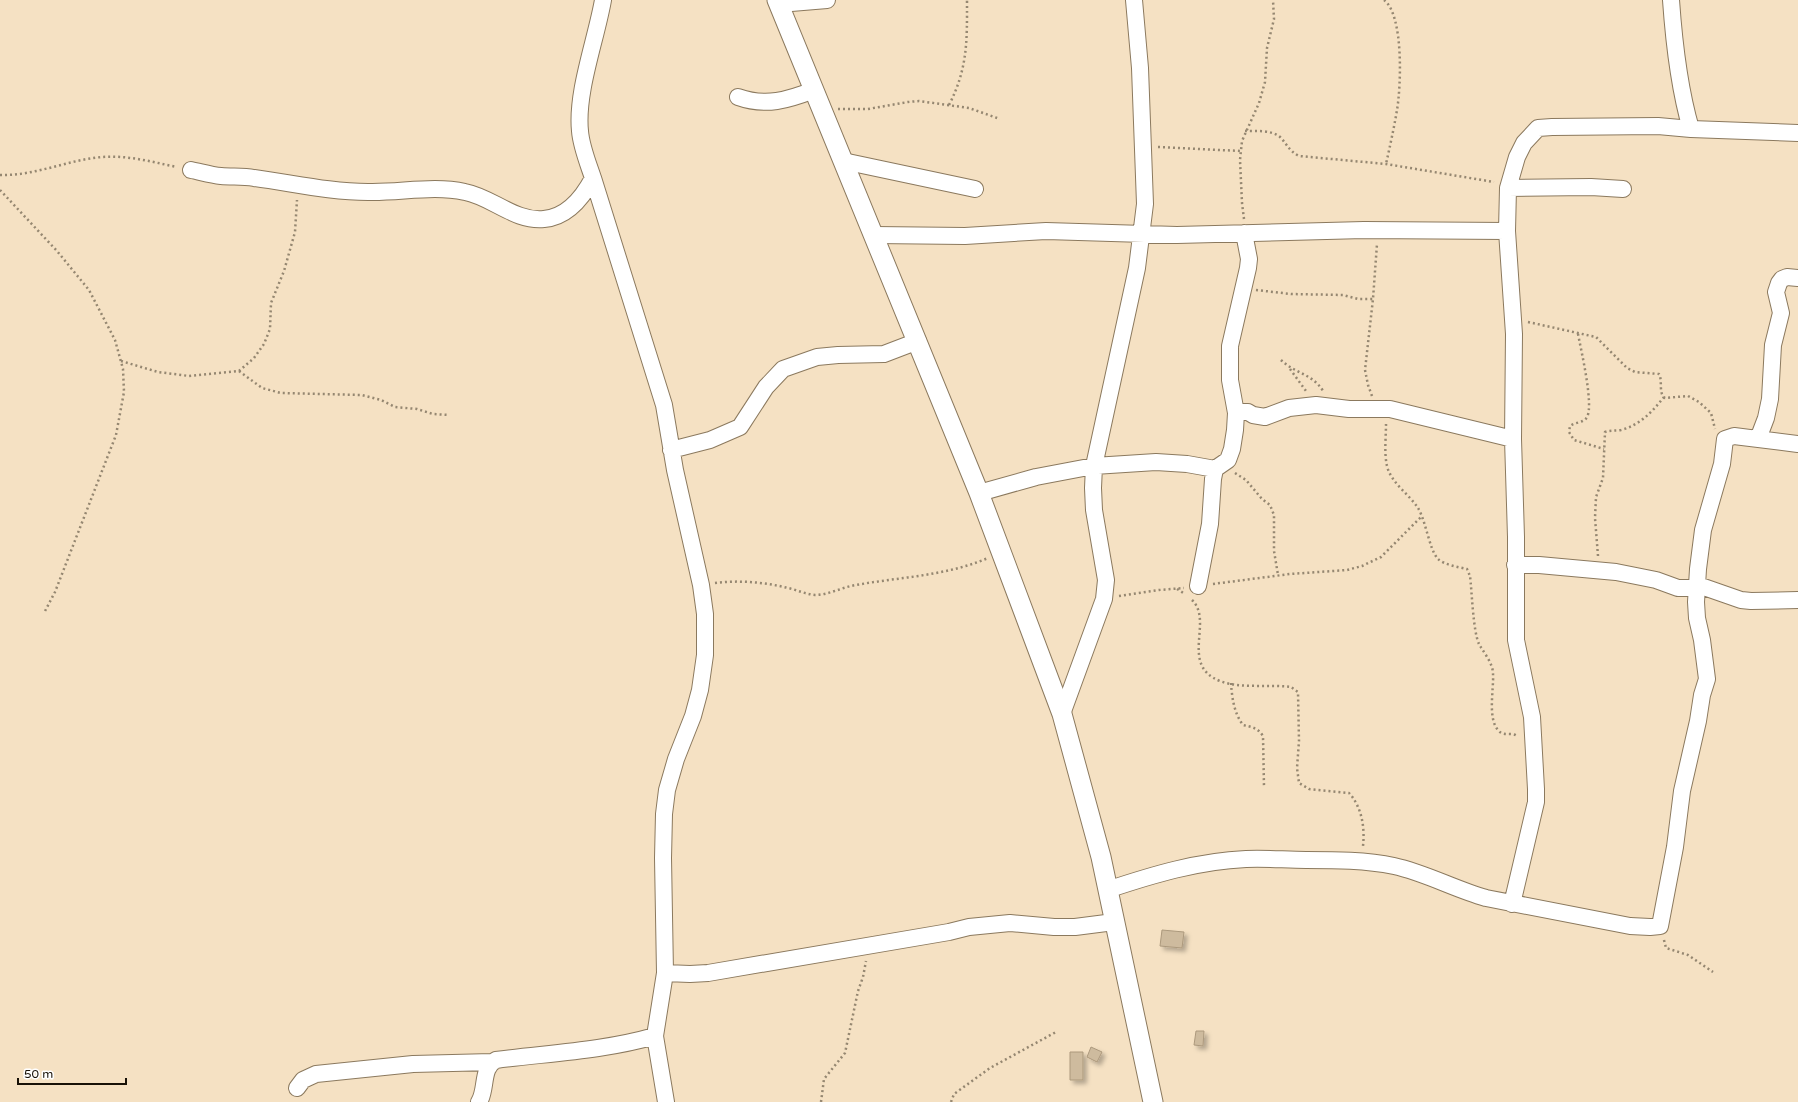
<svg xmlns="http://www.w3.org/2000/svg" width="1798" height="1102" font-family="'Varela Round',sans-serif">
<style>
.building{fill:#cebb9e;stroke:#ac997d;filter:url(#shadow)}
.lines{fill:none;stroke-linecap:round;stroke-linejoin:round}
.minor-casing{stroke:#8b795e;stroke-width:18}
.tertiary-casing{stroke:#8b795e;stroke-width:21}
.path{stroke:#958771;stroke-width:2.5;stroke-dasharray:2 3;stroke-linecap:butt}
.minor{stroke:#fff;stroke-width:16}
.tertiary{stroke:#fff;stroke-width:19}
</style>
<defs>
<filter id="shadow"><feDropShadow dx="3.5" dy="3.5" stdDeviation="2" flood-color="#0004"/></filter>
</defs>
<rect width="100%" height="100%" fill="#f5e1c3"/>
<path class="building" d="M1162,930L1184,932L1182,948L1160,946Z
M1196,1031H1204L1203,1046L1194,1045Z
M1091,1047L1102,1052L1097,1062L1087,1057Z
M1070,1052H1083V1080H1070Z"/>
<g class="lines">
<g class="minor-casing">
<path id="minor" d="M1671,0C1674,43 1679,88 1691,129
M779,4L827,0
M738,97C766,107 788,100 814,90
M843,161L975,189
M191,170C201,172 211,175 221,176C232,177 243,176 254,178C292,183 330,192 368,192C400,193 433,185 465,192C492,197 515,222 544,219C567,217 583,197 593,178C588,163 581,146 580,131C576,92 596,40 603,0
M593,178L664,405L675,470L701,585L705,614V655L700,690L693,716L676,759L667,790L664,814L663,858L665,973L655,1036L666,1102
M1508,188L1591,187L1623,189
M874,235L965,236L1046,231L1177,235L1364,230L1507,231
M1236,412H1248L1253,415L1265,417L1289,408L1316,405L1349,409H1390L1513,439
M1758,439L1766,418L1770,399L1773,345L1781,313L1776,292L1779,283L1782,279L1787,277L1798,278
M671,450L710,440L740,427L766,387L783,369L817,357L838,355L884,354L918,341
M979,493L1036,477L1094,466L1156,462L1187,464L1215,469L1228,460L1232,449L1235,430L1236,413L1230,380V346L1248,268L1249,259L1244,233
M1515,565H1539L1616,572L1656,580L1678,588H1698
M1698,585L1741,600L1751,601L1798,600
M1198,586L1210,524L1213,479L1215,469
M1062,714L1104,599L1106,580L1094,510L1093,488L1094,466L1137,268L1145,204L1140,68L1134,0
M1107,890C1152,875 1198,861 1246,859C1266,858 1286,860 1306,860C1335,860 1366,860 1394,866C1426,873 1454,889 1486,898L1630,926L1650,927L1660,926L1675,847L1682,791L1698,721L1702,695L1707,679L1702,640L1697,618L1696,602L1698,569L1703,530L1722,464L1725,439L1734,436L1798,444
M1512,904L1536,802V789L1532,717L1516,640V537L1513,439L1514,334L1507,231L1508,188L1517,157L1524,143L1538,128L1552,127L1658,126L1691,129L1798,133
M665,973L690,974L708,973L949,932L969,927L1010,923L1054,927H1075L1114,922
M297,1088L303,1080L316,1074L413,1064L492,1062
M479,1102C487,1090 481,1067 496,1060C549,1053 603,1051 655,1036"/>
</g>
<g class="tertiary-casing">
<path id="tertiary" d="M777,0L979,493L1062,714L1101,857L1153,1102"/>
</g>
<path class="path" d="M1384,0C1404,15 1401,87 1397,110C1394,128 1390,146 1386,164
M949,105C968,68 967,40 967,0
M838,109H868L908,102L919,101L969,108L1000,119
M1245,131C1256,131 1272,130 1280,137C1287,144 1289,151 1299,156L1386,164L1494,182
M1158,147L1241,151
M0,175C35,176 67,160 102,157C128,155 152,162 177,167
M0,190L57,251L89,290L115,340L123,369L124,392L116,435L55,592L44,613
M1244,219L1242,203L1240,160L1242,141L1259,103L1265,82L1267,48L1274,19L1273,0
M1256,290L1291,294L1343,295L1358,299H1373
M1528,322L1596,337L1627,368L1635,372L1659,374C1663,381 1658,393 1665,398L1688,396L1699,402L1711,413L1715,429
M1578,334C1581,350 1594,405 1587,417C1584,423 1575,422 1570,426L1569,432L1574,440L1604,449
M1281,360C1294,373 1313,374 1323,391
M121,361L158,372L189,376L239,371L254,358L264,344L270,329L271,303L284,271L295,232L297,200
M1290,369L1306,391
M239,371L262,388L281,393L362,395L381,400L395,407L417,409L433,414L449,415
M1372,396L1368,385L1365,370L1373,299L1377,244
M1386,424C1386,437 1384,453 1387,466C1391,483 1409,494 1418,508C1426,521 1429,549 1438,559C1445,565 1458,567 1467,569L1470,576C1472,592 1473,631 1479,644C1484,653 1493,663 1493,674C1494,689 1487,720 1499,731C1504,737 1513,731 1518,737
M1235,473L1246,480L1262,499L1270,505L1274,515V551L1278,575
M1598,556L1595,518L1596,497L1603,478L1605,432C1610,430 1615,431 1621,430C1640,425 1652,412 1664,397
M715,583C739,580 764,582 788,588C797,590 805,594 815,595C829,595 842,587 856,585C900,577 946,576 988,558
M1213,584L1290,574L1347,570L1362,566L1381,557L1422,516
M1177,589L1185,594
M1119,596L1159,590L1184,588
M1192,600C1214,621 1179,665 1220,681C1241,689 1268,684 1291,687L1298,692L1299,741L1297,768L1299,783L1309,789L1349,793C1362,807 1365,828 1363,846
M1231,683C1232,698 1234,713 1243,725C1252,727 1258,728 1263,736L1264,787
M1664,940L1666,948L1688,955L1713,972
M821,1102L824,1079L845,1053L858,991L863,977L866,961
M951,1102L954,1094L990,1068L1056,1032"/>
<use href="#minor" class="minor"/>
<use href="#tertiary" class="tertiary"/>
</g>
<path d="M18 1078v6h108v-6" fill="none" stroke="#181107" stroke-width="2"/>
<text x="24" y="1078" font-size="12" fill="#181107" stroke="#ffffff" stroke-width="3" paint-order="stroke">50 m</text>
</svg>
